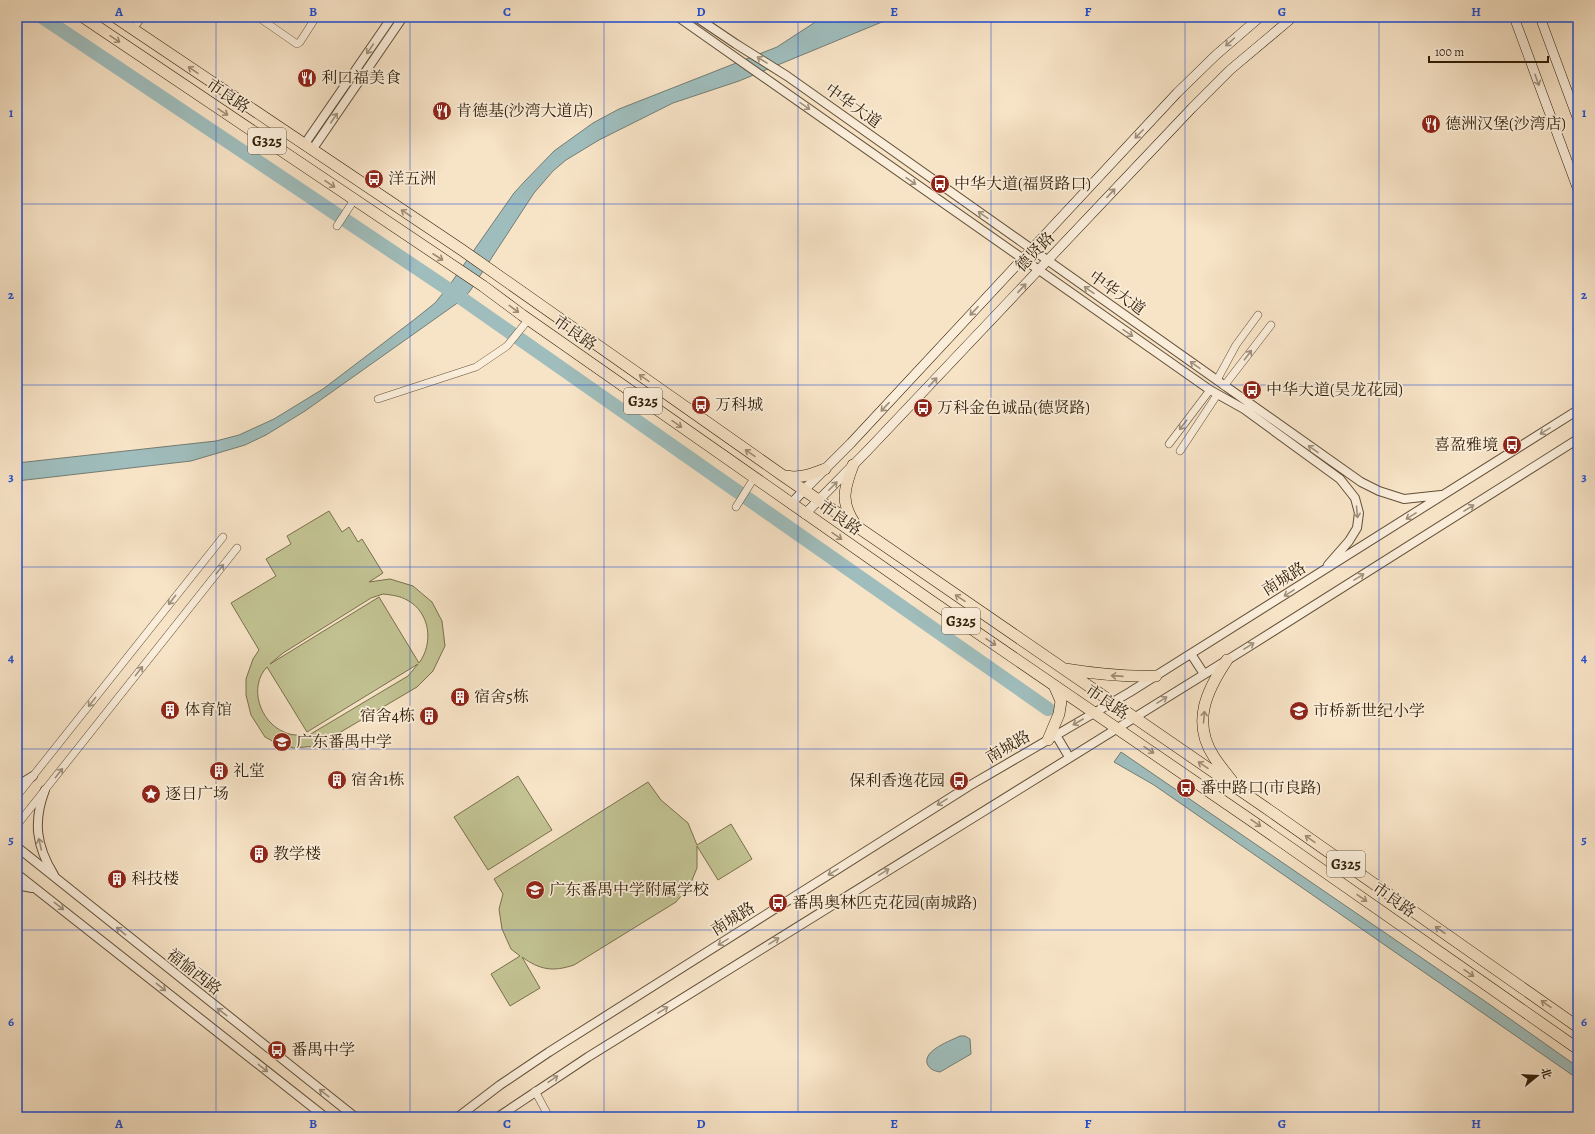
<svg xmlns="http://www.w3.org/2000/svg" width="1595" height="1134" font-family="Alegreya,'Noto Serif SC',serif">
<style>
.green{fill:#c2c292;stroke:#79704c;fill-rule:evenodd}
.water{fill:#9fbdbc;stroke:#737d73}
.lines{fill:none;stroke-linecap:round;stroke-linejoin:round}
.river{stroke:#9fbdbc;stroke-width:14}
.minor-casing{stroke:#624f36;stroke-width:8}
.tertiary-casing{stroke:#624f36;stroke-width:10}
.secondary-casing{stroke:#301e06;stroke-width:10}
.trunk-casing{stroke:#301e06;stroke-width:12}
.minor{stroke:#faedda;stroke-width:7}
.tertiary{stroke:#faedda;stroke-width:8}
.secondary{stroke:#faedda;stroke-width:9}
.trunk{stroke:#f7e3c6;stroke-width:11}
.oneway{stroke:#9d8a70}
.oneway2{stroke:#9f907b}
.grid{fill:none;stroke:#1d4ed8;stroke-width:1;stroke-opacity:0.55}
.labels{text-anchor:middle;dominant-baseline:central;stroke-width:3.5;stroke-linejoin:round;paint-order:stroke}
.shield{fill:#faedda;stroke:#6d5c46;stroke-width:1}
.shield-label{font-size:15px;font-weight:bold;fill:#301e06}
.poi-label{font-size:16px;fill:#301e06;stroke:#faedda;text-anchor:start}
.street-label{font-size:16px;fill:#301e06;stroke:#faedda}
.neatline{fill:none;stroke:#1d4ed8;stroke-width:1.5}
.grid-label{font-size:13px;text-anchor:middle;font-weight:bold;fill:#1d4ed8}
</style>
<rect width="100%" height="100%" fill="#f7e3c6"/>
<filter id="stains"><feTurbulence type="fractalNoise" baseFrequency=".005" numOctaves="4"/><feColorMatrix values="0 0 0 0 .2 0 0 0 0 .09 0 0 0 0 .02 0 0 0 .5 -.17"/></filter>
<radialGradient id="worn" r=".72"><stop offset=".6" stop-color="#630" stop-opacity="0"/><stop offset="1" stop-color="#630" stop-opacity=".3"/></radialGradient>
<path class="green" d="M329,511L342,532L349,527L358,542L362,539L383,573L369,582L390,579L413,586L432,602L442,621L445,646L433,671L417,687L317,746L294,748L278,744L265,737L251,715L246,695V679L253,659L259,650L231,603L276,576L266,559L291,544L287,536ZM383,594C392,595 400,596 407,600C430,612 434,643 419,663L379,597L270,664L283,653L371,598ZM418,664L408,676L309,735C300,735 292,736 284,732C260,722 248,687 267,667L307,732Z
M518,776L552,830L488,870L454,817Z
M648,782L661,800L688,823L697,845L731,824L752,859L718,880L697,846V868L690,885L676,902L574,965C553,972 540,970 522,957L540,988L510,1006L491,974L520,956L511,949L502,929L499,909L503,894L494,879Z"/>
<path class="water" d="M823,17H894L739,81L673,103L599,140L566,160L553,171L534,193L470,291L463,299L305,411L266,435L245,445L191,461L17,481V463L216,441L239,435L274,419L323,389L415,319L435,303L451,283L514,193L525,181L554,151L593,123L619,109L777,47Z
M1121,752L1489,1004L1578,1067V1079L1154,785L1114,762Z
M960,1036H965L970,1039L971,1054L940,1072C934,1071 929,1069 927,1063C924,1050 950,1041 960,1036Z"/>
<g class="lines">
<path class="river" d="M42,17L454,293L1048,709"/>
<g class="minor-casing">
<path id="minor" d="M258,17L297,44L300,42L316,17
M133,29L142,17
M337,226L354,200
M1217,380L1236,345L1258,315
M1224,386L1271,325
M378,399L476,367L507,346L528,320
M1169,444L1210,390
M1180,451L1217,395
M736,507L754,478
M17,796L223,537
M17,825L237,548
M535,1091L549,1117"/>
</g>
<g class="tertiary-casing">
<path id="tertiary" d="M678,17L1210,390L1244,409L1340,479L1355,498L1359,513L1357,528L1349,541L1328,565
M696,17L736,44L787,76L1361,482L1379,491L1404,499L1441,495
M304,145L392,17
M312,150L403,17
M1191,654L1204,674
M1056,735L1069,757
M17,786L33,776
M45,790C33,821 36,846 54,875
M17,847L355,1117
M17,874L325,1117
M17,885L32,888
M458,1117L500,1085L549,1052L969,786L1130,692L1578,410
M498,1117L588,1057L1245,649L1578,439"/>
</g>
<g class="secondary-casing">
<path id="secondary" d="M1514,17L1578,190
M1540,17L1578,120
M791,504L804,490L851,443L1177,93L1216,55L1260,17
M805,514L868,450L1192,108L1230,70L1293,17"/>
</g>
<g class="trunk-casing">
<path id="trunk" d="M83,17L483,286L522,315L934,603L1255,823L1578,1049
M115,17L462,250L782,475L1266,808L1578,1027
M853,465C844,489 840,502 855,524
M785,476C800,479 812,474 825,469
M1227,660C1207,690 1191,722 1214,757C1219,765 1226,773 1232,781
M1065,669C1096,674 1125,677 1156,676
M1048,740L1059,714L1061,701L1054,685"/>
</g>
<use href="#minor" class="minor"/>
<use href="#tertiary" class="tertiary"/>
<use href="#secondary" class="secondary"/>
<use href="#trunk" class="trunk"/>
</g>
<defs><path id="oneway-shaft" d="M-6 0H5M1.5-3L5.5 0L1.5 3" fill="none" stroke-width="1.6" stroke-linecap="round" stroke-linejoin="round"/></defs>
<g class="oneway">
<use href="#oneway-shaft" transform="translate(115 39) rotate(34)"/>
<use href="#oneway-shaft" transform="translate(193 70) rotate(-146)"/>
<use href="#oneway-shaft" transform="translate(223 112) rotate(34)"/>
<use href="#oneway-shaft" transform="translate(330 184) rotate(34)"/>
<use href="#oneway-shaft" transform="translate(406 213) rotate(-146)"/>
<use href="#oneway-shaft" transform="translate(438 257) rotate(33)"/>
<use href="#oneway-shaft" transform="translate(514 309) rotate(37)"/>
<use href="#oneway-shaft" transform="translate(644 378) rotate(-145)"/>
<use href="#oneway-shaft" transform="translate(677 424) rotate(35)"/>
<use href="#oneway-shaft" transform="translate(750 453) rotate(-145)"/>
<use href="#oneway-shaft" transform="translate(837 536) rotate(35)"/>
<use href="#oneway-shaft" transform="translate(960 598) rotate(-146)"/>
<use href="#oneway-shaft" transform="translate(991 642) rotate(34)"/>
<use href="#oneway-shaft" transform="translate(1117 676) rotate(-176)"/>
<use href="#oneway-shaft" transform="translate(1204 717) rotate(-85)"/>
<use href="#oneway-shaft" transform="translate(1149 750) rotate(34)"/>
<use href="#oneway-shaft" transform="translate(1203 765) rotate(-146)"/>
<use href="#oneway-shaft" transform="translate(1256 823) rotate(35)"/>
<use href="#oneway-shaft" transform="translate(1310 839) rotate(-145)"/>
<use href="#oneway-shaft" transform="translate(1362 898) rotate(35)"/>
<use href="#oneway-shaft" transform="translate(1440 930) rotate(-145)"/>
<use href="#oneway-shaft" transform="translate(1469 973) rotate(35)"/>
<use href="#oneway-shaft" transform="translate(1546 1004) rotate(-145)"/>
</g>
<g class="oneway2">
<use href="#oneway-shaft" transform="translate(1230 42) rotate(138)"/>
<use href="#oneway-shaft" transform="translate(370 49) rotate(124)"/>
<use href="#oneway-shaft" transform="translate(762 60) rotate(-148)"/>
<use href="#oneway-shaft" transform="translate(1537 80) rotate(70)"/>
<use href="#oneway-shaft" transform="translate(805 106) rotate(35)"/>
<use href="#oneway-shaft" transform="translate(334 118) rotate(-56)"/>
<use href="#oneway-shaft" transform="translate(1139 134) rotate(134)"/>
<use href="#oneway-shaft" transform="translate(911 181) rotate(35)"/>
<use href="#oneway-shaft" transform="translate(1111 193) rotate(-47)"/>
<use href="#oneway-shaft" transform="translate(983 215) rotate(-145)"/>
<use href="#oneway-shaft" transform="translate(1022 288) rotate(-47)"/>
<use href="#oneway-shaft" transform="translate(1089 290) rotate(-145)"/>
<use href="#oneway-shaft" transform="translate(974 311) rotate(133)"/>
<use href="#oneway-shaft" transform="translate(1128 333) rotate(35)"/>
<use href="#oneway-shaft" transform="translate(1248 355) rotate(-53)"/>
<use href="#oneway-shaft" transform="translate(1195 365) rotate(-145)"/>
<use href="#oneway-shaft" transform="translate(933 382) rotate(-47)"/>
<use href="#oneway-shaft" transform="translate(885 407) rotate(133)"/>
<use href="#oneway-shaft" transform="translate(1183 425) rotate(127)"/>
<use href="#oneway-shaft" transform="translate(1545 431) rotate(148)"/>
<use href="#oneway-shaft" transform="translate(1313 449) rotate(-145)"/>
<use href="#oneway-shaft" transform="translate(833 486) rotate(-45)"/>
<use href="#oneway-shaft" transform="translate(1469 508) rotate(-32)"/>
<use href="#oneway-shaft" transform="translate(1357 512) rotate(85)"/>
<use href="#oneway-shaft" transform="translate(1411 516) rotate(148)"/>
<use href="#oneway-shaft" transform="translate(220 569) rotate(-52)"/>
<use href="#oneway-shaft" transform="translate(1359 577) rotate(-32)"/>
<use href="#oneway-shaft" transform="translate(1289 593) rotate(148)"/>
<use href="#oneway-shaft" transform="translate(172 600) rotate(128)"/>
<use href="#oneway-shaft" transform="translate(1249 646) rotate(-32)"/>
<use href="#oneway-shaft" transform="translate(139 671) rotate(-52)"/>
<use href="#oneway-shaft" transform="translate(1162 700) rotate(-32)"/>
<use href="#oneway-shaft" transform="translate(92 702) rotate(128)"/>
<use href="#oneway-shaft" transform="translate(1078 722) rotate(150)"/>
<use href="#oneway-shaft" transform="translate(59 773) rotate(-52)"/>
<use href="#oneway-shaft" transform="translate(942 802) rotate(148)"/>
<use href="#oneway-shaft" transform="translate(40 844) rotate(-103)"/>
<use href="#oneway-shaft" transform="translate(833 872) rotate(148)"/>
<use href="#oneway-shaft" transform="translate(884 872) rotate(-32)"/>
<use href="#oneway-shaft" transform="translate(59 906) rotate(38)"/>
<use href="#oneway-shaft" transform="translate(121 931) rotate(-141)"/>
<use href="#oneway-shaft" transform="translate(774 941) rotate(-32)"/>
<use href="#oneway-shaft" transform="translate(723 942) rotate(148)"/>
<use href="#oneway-shaft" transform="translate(161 987) rotate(38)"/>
<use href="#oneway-shaft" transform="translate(663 1010) rotate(-32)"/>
<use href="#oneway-shaft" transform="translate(222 1012) rotate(-142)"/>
<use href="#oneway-shaft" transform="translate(263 1068) rotate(38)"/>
<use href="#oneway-shaft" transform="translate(553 1079) rotate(-34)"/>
<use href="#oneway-shaft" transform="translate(324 1093) rotate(-142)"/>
</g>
<path class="grid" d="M216,17V1117M410,17V1117M604,17V1117M798,17V1117M991,17V1117M1185,17V1117M1379,17V1117M17,204H1578M17,385H1578M17,567H1578M17,749H1578M17,930H1578"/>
<defs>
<g id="restaurant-disc" transform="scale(1)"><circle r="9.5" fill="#8f2418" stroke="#faedda"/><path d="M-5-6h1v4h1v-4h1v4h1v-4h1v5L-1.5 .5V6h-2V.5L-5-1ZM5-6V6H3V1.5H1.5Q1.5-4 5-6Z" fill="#fff"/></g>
<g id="bus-disc" transform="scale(1)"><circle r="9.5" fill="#8f2418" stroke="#faedda"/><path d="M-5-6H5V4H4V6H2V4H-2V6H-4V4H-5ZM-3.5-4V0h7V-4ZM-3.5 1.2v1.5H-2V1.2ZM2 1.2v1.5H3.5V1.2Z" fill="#fff"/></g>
<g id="building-disc" transform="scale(1)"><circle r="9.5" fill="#8f2418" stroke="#faedda"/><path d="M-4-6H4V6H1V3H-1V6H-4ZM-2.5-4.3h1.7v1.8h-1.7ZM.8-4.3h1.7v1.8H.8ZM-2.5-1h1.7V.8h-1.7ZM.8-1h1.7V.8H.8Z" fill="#fff"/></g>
<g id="school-disc" transform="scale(1)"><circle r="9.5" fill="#8f2418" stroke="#faedda"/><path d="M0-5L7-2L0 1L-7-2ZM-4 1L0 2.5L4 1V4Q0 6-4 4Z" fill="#fff"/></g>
<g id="sight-disc" transform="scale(1)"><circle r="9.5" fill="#8f2418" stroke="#faedda"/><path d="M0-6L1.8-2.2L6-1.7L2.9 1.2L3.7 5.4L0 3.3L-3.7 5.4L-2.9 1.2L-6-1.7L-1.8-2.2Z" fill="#fff"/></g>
</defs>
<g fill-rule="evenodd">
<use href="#restaurant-disc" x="307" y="78"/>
<use href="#restaurant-disc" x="442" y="111"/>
<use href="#restaurant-disc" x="1431" y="124"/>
<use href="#bus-disc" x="374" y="179"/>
<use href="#bus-disc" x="940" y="184"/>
<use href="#bus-disc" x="1252" y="390"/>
<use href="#bus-disc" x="701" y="405"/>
<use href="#bus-disc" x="923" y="408"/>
<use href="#bus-disc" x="1512" y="445"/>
<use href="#building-disc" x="460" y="697"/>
<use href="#building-disc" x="170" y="710"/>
<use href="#school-disc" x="1299" y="711"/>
<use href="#building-disc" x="429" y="716"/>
<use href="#school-disc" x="282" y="742"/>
<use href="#building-disc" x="219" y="771"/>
<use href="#building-disc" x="337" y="780"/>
<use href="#bus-disc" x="959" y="781"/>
<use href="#bus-disc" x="1186" y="788"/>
<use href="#sight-disc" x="151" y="794"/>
<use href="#building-disc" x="259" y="854"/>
<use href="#building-disc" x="117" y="879"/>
<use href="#school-disc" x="535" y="890"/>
<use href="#bus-disc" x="778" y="903"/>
<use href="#bus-disc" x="277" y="1050"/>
</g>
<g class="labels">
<g class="shield">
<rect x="248" y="128" width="38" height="26" rx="3"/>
<rect x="624" y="388" width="38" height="26" rx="3"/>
<rect x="942" y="608" width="38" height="26" rx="3"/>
<rect x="1327" y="851" width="38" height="26" rx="3"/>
</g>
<g class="shield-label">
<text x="267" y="141">G325</text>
<text x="643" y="401">G325</text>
<text x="961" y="621">G325</text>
<text x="1346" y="864">G325</text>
</g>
<g class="poi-label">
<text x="321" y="78">利口福美食</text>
<text x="456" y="111">肯德基(沙湾大道店)</text>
<text x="1445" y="124">德洲汉堡(沙湾店)</text>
<text x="388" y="179">洋五洲</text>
<text x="954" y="184">中华大道(福贤路口)</text>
<text x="1266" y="390">中华大道(昊龙花园)</text>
<text x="715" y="405">万科城</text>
<text x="937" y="408">万科金色诚品(德贤路)</text>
<text x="1498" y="445" text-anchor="end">喜盈雅境</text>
<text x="474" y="697">宿舍5栋</text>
<text x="184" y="710">体育馆</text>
<text x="1313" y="711">市桥新世纪小学</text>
<text x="415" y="716" text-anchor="end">宿舍4栋</text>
<text x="296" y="742">广东番禺中学</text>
<text x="233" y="771">礼堂</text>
<text x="351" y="780">宿舍1栋</text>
<text x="945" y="781" text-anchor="end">保利香逸花园</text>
<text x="1200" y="788">番中路口(市良路)</text>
<text x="165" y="794">逐日广场</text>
<text x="273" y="854">教学楼</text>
<text x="131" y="879">科技楼</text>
<text x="549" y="890">广东番禺中学附属学校</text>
<text x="792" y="903">番禺奥林匹克花园(南城路)</text>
<text x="291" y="1050">番禺中学</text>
</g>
<g class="street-label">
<text transform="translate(228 96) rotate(34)">市良路</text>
<text transform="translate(853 106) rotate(35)">中华大道</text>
<text transform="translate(1035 252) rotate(-46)">德贤路</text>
<text transform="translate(1117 293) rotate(35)">中华大道</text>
<text transform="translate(575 333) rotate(35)">市良路</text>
<text transform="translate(840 518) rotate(35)">市良路</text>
<text transform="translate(1284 579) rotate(-32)">南城路</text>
<text transform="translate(1107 702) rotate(34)">市良路</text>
<text transform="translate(1008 747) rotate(-30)">南城路</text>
<text transform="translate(1394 900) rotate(35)">市良路</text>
<text transform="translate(733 919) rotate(-32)">南城路</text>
<text transform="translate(194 972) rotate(38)">福愉西路</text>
</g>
</g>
<rect width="1595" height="1134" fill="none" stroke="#f7e3c6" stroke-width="44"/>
<g transform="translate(1537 1076) rotate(72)" stroke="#faedda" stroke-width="3" paint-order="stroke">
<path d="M0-3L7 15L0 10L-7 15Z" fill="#301e06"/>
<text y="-6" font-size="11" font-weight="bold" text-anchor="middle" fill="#301e06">北</text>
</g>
<path d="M1429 56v6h119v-6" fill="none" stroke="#301e06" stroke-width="2"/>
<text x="1435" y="56" font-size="12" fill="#301e06" stroke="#faedda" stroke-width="3" paint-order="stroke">100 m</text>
<rect x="22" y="22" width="1551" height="1090" class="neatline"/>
<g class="grid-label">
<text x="119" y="16">A</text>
<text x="313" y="16">B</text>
<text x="507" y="16">C</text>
<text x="701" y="16">D</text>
<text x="894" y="16">E</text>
<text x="1088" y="16">F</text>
<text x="1282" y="16">G</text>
<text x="1476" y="16">H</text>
<text x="11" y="117">1</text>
<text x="1584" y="117">1</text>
<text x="11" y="299">2</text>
<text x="1584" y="299">2</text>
<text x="11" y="481">3</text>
<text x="1584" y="481">3</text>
<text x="11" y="662">4</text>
<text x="1584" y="662">4</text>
<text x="11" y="844">5</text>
<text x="1584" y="844">5</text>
<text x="11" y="1026">6</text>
<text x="1584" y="1026">6</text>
<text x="119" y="1128">A</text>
<text x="313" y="1128">B</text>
<text x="507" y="1128">C</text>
<text x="701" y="1128">D</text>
<text x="894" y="1128">E</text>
<text x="1088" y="1128">F</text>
<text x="1282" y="1128">G</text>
<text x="1476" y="1128">H</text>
</g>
<rect width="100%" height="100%" filter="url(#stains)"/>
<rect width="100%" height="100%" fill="url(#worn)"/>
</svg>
